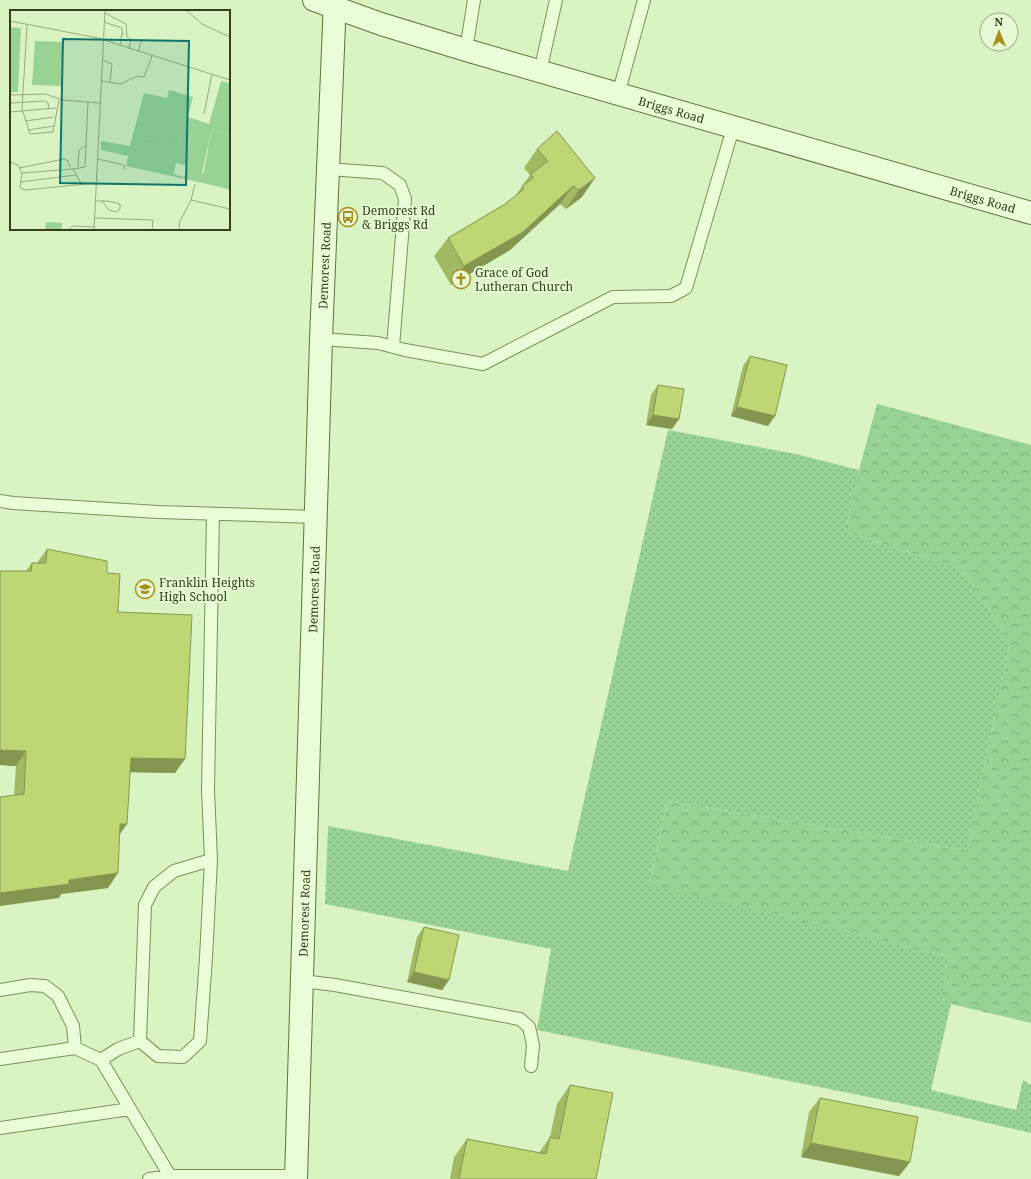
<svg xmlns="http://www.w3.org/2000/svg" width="1031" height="1179" font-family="'Noto Serif',serif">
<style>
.grass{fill:url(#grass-dots)}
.forest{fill:url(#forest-crowns)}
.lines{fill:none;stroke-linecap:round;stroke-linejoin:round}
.lane-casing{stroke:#7b9057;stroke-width:14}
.secondary-casing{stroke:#5f723a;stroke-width:24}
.lane{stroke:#e9fdd7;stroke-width:12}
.secondary{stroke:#e9fdd7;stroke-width:22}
.wall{fill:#a3b863}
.shaded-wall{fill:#859650}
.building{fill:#bed673;stroke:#859650}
.labels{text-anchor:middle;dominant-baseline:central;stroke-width:4;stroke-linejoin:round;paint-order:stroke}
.street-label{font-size:12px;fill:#343e1d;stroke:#e5fad3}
.poi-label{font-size:12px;fill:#343e1d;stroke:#e5fad3;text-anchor:start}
.inset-road{fill:none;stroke:#97ab80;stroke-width:1}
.view{fill:#0f766e;fill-opacity:0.15;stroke:#0f766e;stroke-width:2}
.inset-edge{fill:none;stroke:#343e1d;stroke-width:2}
</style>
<defs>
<pattern id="grass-dots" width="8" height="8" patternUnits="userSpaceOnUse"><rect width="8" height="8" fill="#98d394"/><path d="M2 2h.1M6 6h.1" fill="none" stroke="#7dad78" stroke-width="1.8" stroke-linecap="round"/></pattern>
<pattern id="forest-crowns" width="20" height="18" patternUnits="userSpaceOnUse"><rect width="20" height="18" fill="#98d394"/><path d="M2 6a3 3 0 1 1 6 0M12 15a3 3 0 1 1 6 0" fill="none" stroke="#7dad78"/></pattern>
</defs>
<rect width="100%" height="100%" fill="#d9f3c2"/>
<path class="grass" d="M668,430L796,454L859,470L845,532L962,569L1010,643L967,850L667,801L650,884L948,957L942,999L951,1004L931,1090L1016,1110L1023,1080L1031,1085V1133L923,1108L537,1030L551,949L325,904L328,826L568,871Z"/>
<path class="forest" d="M877,404L1031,445V1023L951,1004L942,999L948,957L650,885L667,801L967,850L1010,643L962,569L845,532L859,470Z"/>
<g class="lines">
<g class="lane-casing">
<path id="lane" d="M466,50L474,0
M540,72L556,0
M618,95L644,0
M328,169L383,173L400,185L405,199L393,347
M321,339L378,343L405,350L483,364L613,297L671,296L686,288L733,128
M0,501L13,503L158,512L316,517
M302,981L335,985L520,1019L529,1027L533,1045L531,1066
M0,990L30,985L45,986L58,996L73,1026L75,1048
M140,1041L145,905L154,887L174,871L211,860
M0,1059L75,1048L101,1060
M0,1128L130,1109
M170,1176L101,1060L118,1049L140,1041L158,1056L183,1057L200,1041L206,958L211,860L208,790L213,514
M149,1179L170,1176H296"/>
</g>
<g class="secondary-casing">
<g id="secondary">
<path id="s1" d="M314,0L381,24L466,50L1031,213"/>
<path id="s2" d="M296,1179L321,339L335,0"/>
</g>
</g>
<use href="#lane" class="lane"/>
<use href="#secondary" class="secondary"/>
</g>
<path class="wall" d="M557,131L582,197L566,209L560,204L510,250L451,285L434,256L448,238L505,204L516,195L530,175L524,168L537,149Z
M750,356L768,426L731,416L743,366Z
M658,385L679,419L672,429L646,425L651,395Z
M47,549L107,573L118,612L175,773L130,772L119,835L108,888L61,894L59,898L14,795L16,766L0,765V571H26L32,563H37Z
M424,927L449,980L442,990L407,982L417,937Z
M570,1085L596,1179H450L454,1157L467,1139L539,1153L550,1137L557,1104Z
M820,1098L910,1162L899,1176L801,1157L809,1112Z"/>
<path class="shaded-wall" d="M595,178L582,197L566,209L579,190Z
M573,186L560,204L510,250L451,285L464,266Z
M737,407L775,416L768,426L731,416Z
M653,415L679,419L672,429L646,425Z
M0,750L26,751L16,766L0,765Z
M131,758L185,759L175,773L120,772Z
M120,824H127L117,838Z
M118,873L108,888L61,894L59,898L0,906V893L69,880Z
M414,972L449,980L442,990L407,982Z
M811,1143L910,1162L899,1176L801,1157Z"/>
<path class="building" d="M557,131L595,178L579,190L573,186L523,232L464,266L448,238L505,204L524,189L522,186L533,178L531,174L548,161L537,149Z
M750,356L787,365L775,416L737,407Z
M658,385L684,389L679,419L653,415Z
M47,549L107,561V573L120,574L118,612L192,615L185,759L131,758L127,824H120L118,873L69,880V884L0,893V797L24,794L26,751L0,750V571H31L32,563H46Z
M0,894L1,903H0Z
M424,927L459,935L449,980L414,972Z
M570,1085L613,1093L596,1179H459L467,1139L546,1154L550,1137L559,1139Z
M820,1098L918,1117L910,1162L811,1143Z"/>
<defs>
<g id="bus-ring" transform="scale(1)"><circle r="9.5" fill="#e5fad3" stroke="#a78e1f" stroke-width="1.5"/><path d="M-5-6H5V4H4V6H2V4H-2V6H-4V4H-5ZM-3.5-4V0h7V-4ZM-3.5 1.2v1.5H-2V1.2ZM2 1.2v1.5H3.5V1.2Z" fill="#a78e1f"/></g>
<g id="church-ring" transform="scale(1)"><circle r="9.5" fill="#e5fad3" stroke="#a78e1f" stroke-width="1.5"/><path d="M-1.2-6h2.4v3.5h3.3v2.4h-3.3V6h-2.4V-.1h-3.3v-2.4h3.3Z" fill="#a78e1f"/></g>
<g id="school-ring" transform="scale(1)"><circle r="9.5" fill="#e5fad3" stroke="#a78e1f" stroke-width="1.5"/><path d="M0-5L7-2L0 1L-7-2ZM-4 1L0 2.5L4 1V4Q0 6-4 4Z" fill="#a78e1f"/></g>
</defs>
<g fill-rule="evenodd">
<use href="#bus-ring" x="348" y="217"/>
<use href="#church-ring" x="461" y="279"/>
<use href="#school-ring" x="145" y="589"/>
</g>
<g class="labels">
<g class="street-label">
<text stroke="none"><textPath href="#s1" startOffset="374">Briggs Road</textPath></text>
<text stroke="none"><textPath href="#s1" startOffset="698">Briggs Road</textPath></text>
<text stroke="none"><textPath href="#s2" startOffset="914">Demorest Road</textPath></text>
<text stroke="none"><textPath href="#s2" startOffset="590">Demorest Road</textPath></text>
<text stroke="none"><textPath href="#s2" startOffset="266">Demorest Road</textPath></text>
</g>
<g class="poi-label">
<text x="362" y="210">Demorest Rd<tspan x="362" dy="14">&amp; Briggs Rd</tspan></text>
<text x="475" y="272">Grace of God<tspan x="475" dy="14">Lutheran Church</tspan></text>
<text x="159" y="582">Franklin Heights<tspan x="159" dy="14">High School</tspan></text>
</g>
</g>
<g transform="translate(10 10)">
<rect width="220" height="220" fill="#d9f3c2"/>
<path d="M134,83L157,88L155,96L169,100L175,110L169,135L133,128L167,148L164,164L174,167L176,163L188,172L116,156L118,146L91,140V131L120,136ZM201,121L220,125V180L202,175L193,167ZM36,212L52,213V220H35Z" fill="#98d394"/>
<path d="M211,71L220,73V125L201,121L192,163L202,175L188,172L176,163L177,156L166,153V148L130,138L133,128L169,135L175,110L169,101L155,96L159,80L183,87L178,107L199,114Z" fill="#98d394"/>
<path d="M0,17L11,18L8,82H0ZM25,31L53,32L51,76L22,75Z" fill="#98d394"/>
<path class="inset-road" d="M176,0L192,14L220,27M95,3L116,14L117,27L121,29L119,39M0,11L88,28L220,70M94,12L112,18V23M17,15L12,99L20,124L43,122L49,90M110,36L112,23L114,24M128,42L132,29M93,50L102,54L100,72M91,71L111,74L127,66L134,67L142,46M0,85L35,84L53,90L90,93M0,93L35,91L38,93L39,99M0,102L46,98M194,104L202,64M15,111L44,107M18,120L44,116M88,149L114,155L115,160M0,152L8,155L12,163L63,159M68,157L69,140L77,135M9,158L54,149L58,151L60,157M12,163L10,178L16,180L86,173M10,172L66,165M71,173L63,159L75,157L78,92M181,190L220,199M86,191H96L103,192L110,194V199L106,202L99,200L92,191M85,208L143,210L142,220M58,220L63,216L84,217M84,220L95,0M169,220L170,211L181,190L185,174"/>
<path class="view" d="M53,29L179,31L176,175L50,173Z"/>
<rect width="220" height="220" class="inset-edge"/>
</g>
<g transform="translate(999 32) rotate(359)"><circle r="19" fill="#e5fad3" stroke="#9eaf8a"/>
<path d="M0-3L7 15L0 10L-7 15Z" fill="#a78e1f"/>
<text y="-6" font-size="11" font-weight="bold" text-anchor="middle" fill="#343e1d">N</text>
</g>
</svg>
